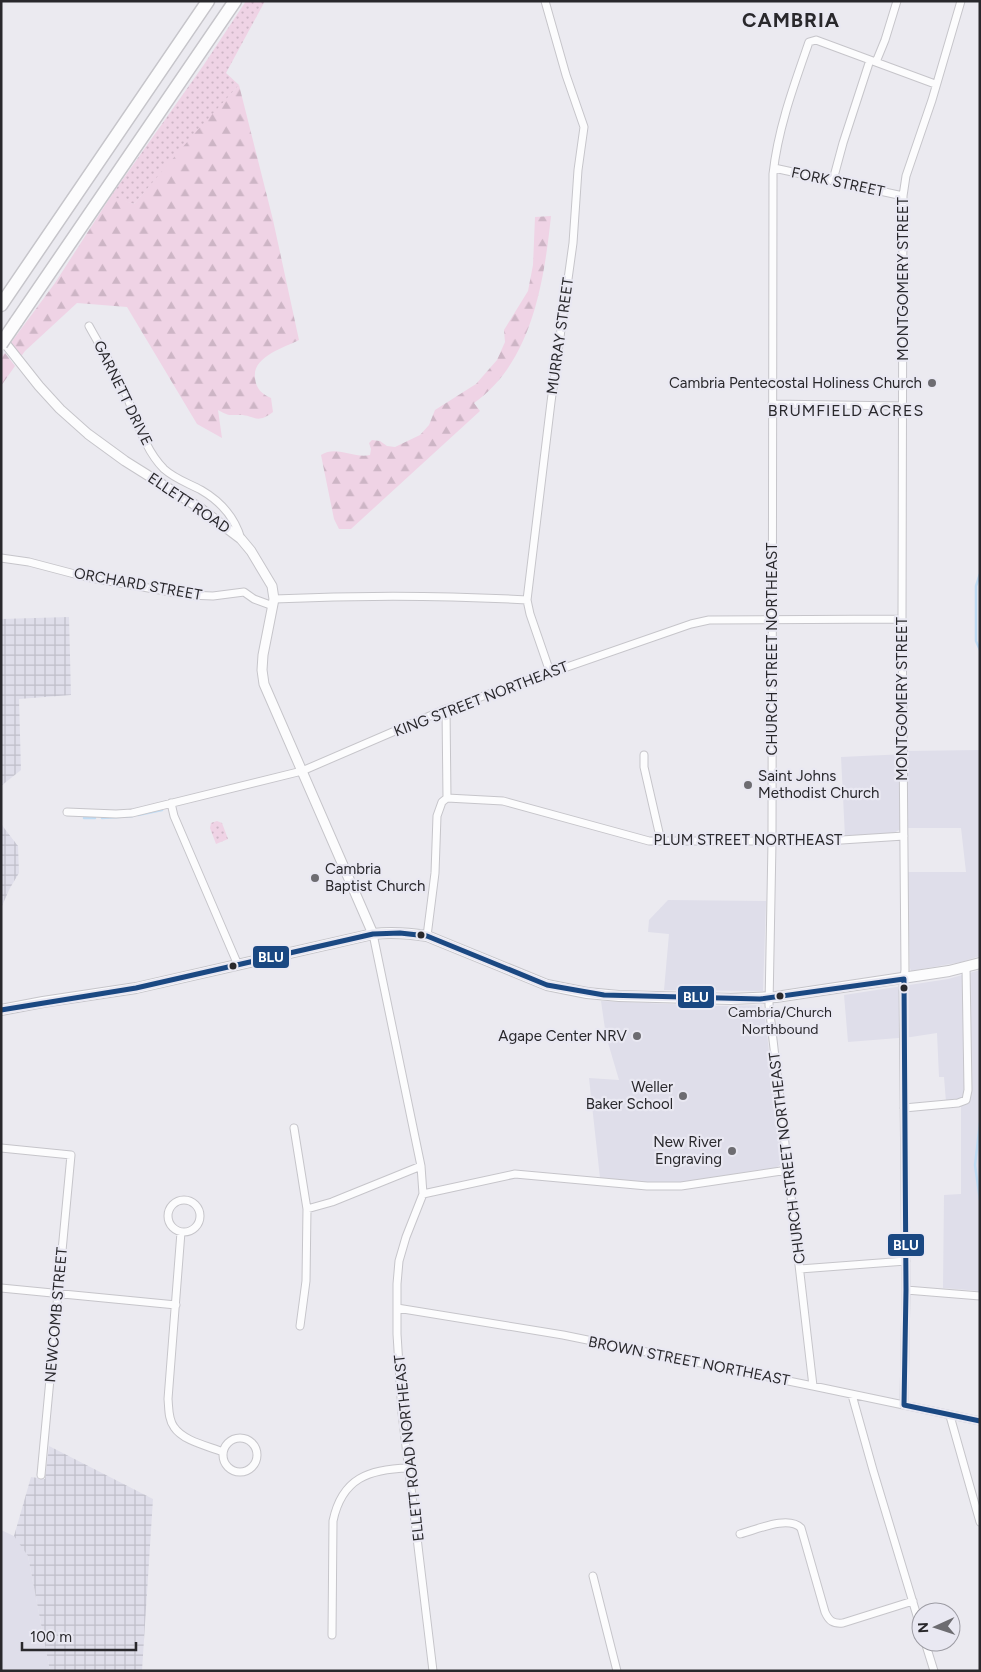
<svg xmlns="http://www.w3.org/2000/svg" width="981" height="1672" font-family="Figtree,sans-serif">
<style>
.built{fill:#dfdeea}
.industrial{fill:url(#industrial-grid)}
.grass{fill:url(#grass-dots)}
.forest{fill:url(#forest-firs)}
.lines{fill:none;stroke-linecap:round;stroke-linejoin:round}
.stream{stroke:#c0dcf4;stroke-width:2.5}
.minor-casing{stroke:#c6c5ca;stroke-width:9}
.tertiary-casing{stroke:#c6c5ca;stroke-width:11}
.secondary-casing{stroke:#c6c5ca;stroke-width:12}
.motorway-casing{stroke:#c6c5ca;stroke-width:15}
.minor{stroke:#fcfcfd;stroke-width:7}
.tertiary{stroke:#fcfcfd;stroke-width:9}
.secondary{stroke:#fcfcfd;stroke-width:10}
.motorway{stroke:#fcfcfd;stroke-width:12}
.motorway-bridge-casing{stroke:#c6c5ca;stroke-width:15;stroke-linecap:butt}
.motorway-bridge{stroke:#fcfcfd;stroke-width:12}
.bus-1-casing{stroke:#e9e8f2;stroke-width:9}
.bus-1{stroke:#1a4882;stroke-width:5}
.poi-dot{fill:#6d6c71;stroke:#e9e8f2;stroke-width:2}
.bus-dot{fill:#29282c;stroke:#e9e8f2;stroke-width:2}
.labels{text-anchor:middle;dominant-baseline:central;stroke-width:4.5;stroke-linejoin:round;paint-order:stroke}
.bus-label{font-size:14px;fill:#29282c;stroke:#e9e8f2}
.street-label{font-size:15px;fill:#29282c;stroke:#e9e8f2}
.poi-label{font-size:15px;fill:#29282c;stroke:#e9e8f2;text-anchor:end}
.neighbourhood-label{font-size:16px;letter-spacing:1px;fill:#29282c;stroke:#e9e8f2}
.district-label{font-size:20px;font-weight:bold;letter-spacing:1px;fill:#29282c;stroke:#e9e8f2}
.line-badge{stroke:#e9e8f2;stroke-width:2}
.badge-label{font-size:14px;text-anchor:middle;font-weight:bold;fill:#fff}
</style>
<defs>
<pattern id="industrial-grid" width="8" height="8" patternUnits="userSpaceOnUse" patternTransform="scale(1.25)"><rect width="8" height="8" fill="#dfdeea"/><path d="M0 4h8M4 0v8" fill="none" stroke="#bfbec9"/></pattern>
<pattern id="grass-dots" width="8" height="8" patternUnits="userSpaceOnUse" patternTransform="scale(1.25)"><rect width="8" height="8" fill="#efd3e5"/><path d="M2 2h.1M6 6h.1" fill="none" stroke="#cdb5c5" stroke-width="1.8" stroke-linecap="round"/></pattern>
<pattern id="forest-firs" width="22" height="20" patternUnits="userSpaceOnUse" patternTransform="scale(1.25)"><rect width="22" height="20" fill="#efd3e5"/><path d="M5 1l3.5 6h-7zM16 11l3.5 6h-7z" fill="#cdb5c5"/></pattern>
</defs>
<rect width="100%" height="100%" fill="#ebeaf0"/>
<path class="built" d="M980,750V956L961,962L911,971L910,968L907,872H966L961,828H907L899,830L892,834L845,837L841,757L906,754V751Z
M668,900L766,901L763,991L664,990L669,934L648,932L649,920Z
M980,970V1291L943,1288L944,1195L961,1194V1100L946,1102L944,1077H939L937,1033L911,1037L848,1042L844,995L948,979Z
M601,1001L717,1006L761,1005L764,1011L783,1163L771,1171L682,1183L648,1184L600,1178L589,1078L619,1080L606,1036Z
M1,1530L16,1537L28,1556L50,1671H1Z"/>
<path class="industrial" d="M69,617L71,695L19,699L21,770L1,786V619Z
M1,824L18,846L19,873L10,888L1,908Z
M49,1446L153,1499L142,1671H50L28,1556L14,1536L31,1477L45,1479Z"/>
<path class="grass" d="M246,1H265L226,73L239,85L134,204L113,198L111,196L203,66Z
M217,821L222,823L228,839L216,844L210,828L211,823Z"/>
<path class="forest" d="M239,85L273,220L299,340C283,348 252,357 255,378C256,389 262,394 271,398L273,412C256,425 255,415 240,415C228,415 229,416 218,410L222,438L197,424L127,307L77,303L25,351L20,358L10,344L55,283L111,196L134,204L194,134Z
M551,216C544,282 532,362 474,403L480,411L351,529H339L334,519L321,455C337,445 354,459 370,455L371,449L369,443L372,440L380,441L387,446L395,447L420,435L429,425L435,410L476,384L497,360L505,342L504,330L528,291L533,265L535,217Z
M5,353L15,366L1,386V357Z"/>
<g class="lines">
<path class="stream" d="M980,574L976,586V641L980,650
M138,815L162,810
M84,818H95
M102,818L133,816
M980,1123L975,1165L980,1200"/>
<g class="minor-casing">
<path id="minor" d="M545,1L566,75L584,127L578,170L573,243L551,402L527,600L530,614L550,672
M876,62L885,40L897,1
M774,168L903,196
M833,180L843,143L870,60
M89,326C101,348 114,368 124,390C136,416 143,448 164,469C175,479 188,483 201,490C220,501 235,518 241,539
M772,404L903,406
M1,558L29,562L86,577L188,595L213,596L244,592L254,599L273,606
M274,599C358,595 442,595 527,600
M644,755V767L661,841
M447,798L503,801L649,841H826L904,836
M171,803L174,816L238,965
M67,812L116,814L132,813L302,771L446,709L691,624L709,620L902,619
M373,934L421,1166L423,1194L406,1237L399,1261L397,1284V1334L402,1413L433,1671
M427,936L435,873L437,816L442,802L447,798L446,709
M904,1108L958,1103L966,1100L968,1090L966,967
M294,1128L307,1209L306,1281L300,1326
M1,1148L71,1155L41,1475
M423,1194L515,1174L647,1186H681L788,1170
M168 1216a16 16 0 1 1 32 0a16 16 0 1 1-32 0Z
M307,1209L332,1202L421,1166
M181,1232L168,1399C169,1408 168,1419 174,1427C183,1441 208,1446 223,1452
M800,1269L906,1261
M1,1288L176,1305
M906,1290L980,1296
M397,1308L563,1335L813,1386L980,1421
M813,1386L769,1005L772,842L773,174C778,128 794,85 809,42L816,40L935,84
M852,1395L873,1470L921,1629
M904,1405L906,1290L903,987L905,970L902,619L903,196L906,176L932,100L961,1
M950,1416L980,1522
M223 1455a17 17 0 1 1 34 0a17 17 0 1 1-34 0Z
M740,1534C756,1530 788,1515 801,1528L825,1612C829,1621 833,1624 843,1623L913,1601
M593,1576L617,1671
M332,1635L333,1521C342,1478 369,1469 409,1468
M925,1642L934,1671"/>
</g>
<g class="tertiary-casing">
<path id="tertiary" d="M1,338L39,386L60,409L88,434L125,461L200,508L241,539L251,551L272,586L274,599L263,655L262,670L264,684L373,934"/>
</g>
<g class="secondary-casing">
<path id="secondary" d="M1,1010L43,1002L136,988L373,934C391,932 408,933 427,936L547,985L587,993L619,996L731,999L776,997L949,971L980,963"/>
</g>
<g class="motorway-casing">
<path id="motorway" d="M1,305L208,1
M16,322L235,1"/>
</g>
<use href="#minor" class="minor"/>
<use href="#tertiary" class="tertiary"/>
<use href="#secondary" class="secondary"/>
<use href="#motorway" class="motorway"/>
<g class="motorway-bridge-casing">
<path id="motorway-bridge" d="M1,344L16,322"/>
</g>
<use href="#motorway-bridge" class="motorway-bridge"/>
<g class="bus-1-casing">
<path id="bus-1" d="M1,1010L136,988L373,934L400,933L427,936L547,985L604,995L760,999L904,979L906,1290L904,1405L980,1421"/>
</g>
<use href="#bus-1" class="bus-1"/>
</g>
<g class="poi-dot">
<circle cx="932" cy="383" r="5"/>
<circle cx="748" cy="785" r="5"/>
<circle cx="315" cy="878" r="5"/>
<circle cx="637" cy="1036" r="5"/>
<circle cx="683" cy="1096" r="5"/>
<circle cx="732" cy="1151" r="5"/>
</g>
<g class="bus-dot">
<circle cx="421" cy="935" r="4.5"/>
<circle cx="233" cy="966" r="4.5"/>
<circle cx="904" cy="988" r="4.5"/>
<circle cx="780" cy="996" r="4.5"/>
</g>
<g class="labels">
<g class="bus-label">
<text x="780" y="1012">Cambria/Church<tspan x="780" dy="17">Northbound</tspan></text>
</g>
<g class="street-label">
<text transform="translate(838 182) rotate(12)">FORK STREET</text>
<text transform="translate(903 279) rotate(-90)">MONTGOMERY STREET</text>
<text transform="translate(560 336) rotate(-82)">MURRAY STREET</text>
<text transform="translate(123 393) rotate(64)">GARNETT DRIVE</text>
<text transform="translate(189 503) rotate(34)">ELLETT ROAD</text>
<text transform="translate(138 584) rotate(10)">ORCHARD STREET</text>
<text transform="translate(772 649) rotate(-90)">CHURCH STREET NORTHEAST</text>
<text transform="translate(481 699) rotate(-21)">KING STREET NORTHEAST</text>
<text transform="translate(902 699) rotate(-90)">MONTGOMERY STREET</text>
<text x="748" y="840">PLUM STREET NORTHEAST</text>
<text transform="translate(787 1158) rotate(-97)">CHURCH STREET NORTHEAST</text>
<text transform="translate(56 1315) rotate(-85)">NEWCOMB STREET</text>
<text transform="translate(689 1361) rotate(11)">BROWN STREET NORTHEAST</text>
<text transform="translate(409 1448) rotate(-96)">ELLETT ROAD NORTHEAST</text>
</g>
<g class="poi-label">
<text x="922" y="383">Cambria Pentecostal Holiness Church</text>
<text x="758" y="776" text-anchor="start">Saint Johns<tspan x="758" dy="17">Methodist Church</tspan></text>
<text x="325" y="869" text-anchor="start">Cambria<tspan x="325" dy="17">Baptist Church</tspan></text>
<text x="627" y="1036">Agape Center NRV</text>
<text x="673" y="1087">Weller<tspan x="673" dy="17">Baker School</tspan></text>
<text x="722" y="1142">New River<tspan x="722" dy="17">Engraving</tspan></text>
</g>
<g class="neighbourhood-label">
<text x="846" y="410">BRUMFIELD ACRES</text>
</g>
<g class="district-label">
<text x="791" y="20">CAMBRIA</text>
</g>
</g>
<g class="line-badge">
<rect x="252" y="945" width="38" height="24" rx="5" fill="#1a4882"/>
<rect x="677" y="985" width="38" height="24" rx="5" fill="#1a4882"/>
<rect x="887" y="1233" width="38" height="24" rx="5" fill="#1a4882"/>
</g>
<g class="badge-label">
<text x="271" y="962">BLU</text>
<text x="696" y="1002">BLU</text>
<text x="906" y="1250">BLU</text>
</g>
<rect width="981" height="1672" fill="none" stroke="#29282c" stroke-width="5"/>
<g transform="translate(936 1627) rotate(267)"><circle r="24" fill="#e9e8f2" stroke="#9c9ba3"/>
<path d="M0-4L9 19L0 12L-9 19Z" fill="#6d6c71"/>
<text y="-8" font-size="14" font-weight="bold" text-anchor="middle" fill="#29282c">N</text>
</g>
<path d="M22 1642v8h114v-8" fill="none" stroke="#29282c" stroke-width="2.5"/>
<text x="30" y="1642" font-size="15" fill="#29282c" stroke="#e9e8f2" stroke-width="4" paint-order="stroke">100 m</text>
</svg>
